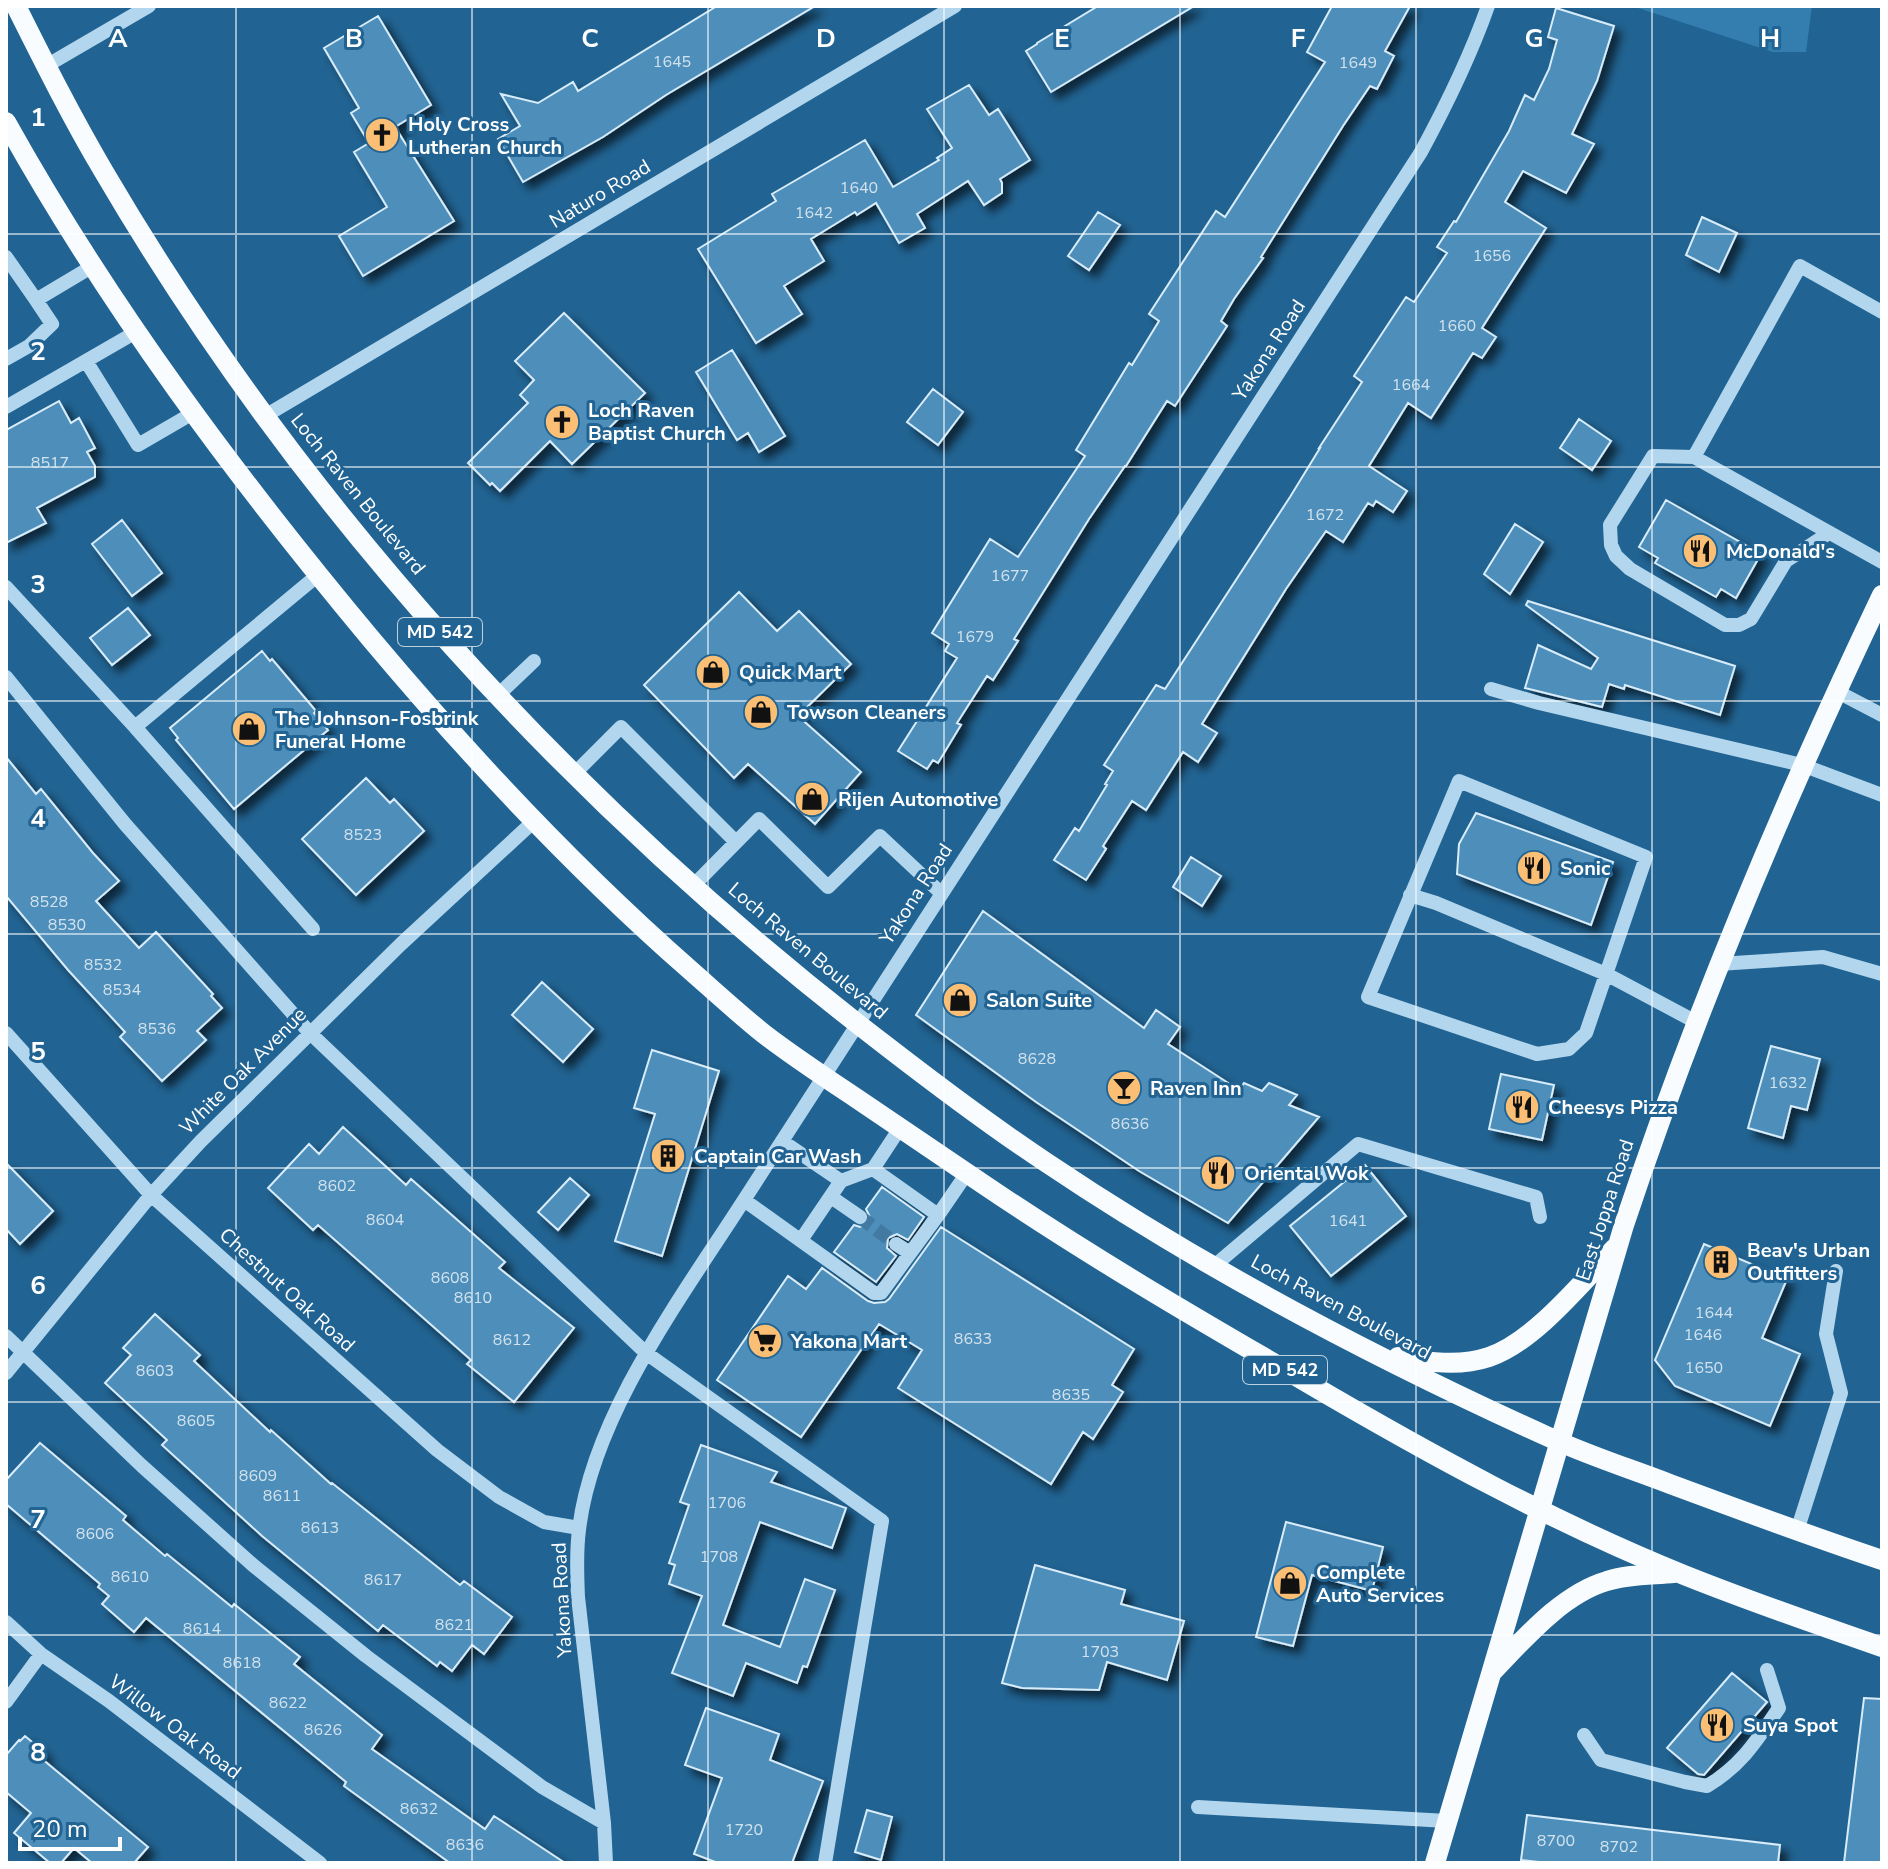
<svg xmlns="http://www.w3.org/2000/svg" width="1888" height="1869" font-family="'Nunito Sans',sans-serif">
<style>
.green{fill:#347eaf}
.building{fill:#4e8eba;stroke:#d8ecf9;stroke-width:2;filter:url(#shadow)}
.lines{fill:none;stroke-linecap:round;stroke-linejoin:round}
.minor-tunnel{stroke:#427aa2;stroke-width:14;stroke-dasharray:14 7;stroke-linecap:butt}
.minor{stroke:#b2d6ed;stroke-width:14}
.major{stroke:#f9fcff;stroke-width:20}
.grid{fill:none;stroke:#fff;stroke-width:2;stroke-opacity:0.55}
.labels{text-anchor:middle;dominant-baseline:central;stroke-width:6;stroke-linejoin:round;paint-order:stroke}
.number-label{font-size:16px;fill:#d3e3ee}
.shield{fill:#216392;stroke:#bcd0de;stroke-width:2}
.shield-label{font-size:18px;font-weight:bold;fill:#fff}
.poi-label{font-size:20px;font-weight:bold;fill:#fff;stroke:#216392;text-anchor:start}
.street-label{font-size:20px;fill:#fff;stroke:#216392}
.grid-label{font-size:26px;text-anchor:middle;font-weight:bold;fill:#fff;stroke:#216392;stroke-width:6;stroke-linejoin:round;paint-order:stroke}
</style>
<defs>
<filter id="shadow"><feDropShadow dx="7" dy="7" stdDeviation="4" flood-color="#0009"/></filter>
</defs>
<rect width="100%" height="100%" fill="#216392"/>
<path class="green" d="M1632,6H1812L1806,52H1773Z"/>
<path class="building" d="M717,6H815L666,95L603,137L523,182L498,139L520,126L501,94L538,103L573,82L578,91Z
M1098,6H1194L1051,92L1026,51L1037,44V43Z
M1332,6H1410L1385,51L1394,56L1377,89L1370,86L1343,126L1261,257L1263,258L1234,299L1221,321L1227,326L1175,406L1167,401L1126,466H1125L1089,519L1014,639L1018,641L993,680L987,676L957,723L961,725L938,763L933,760L927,769L898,751L957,658L945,651L949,644L932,633L990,539L1018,557L1085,456L1076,450L1129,363L1132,365L1159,321L1149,314L1216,211L1225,217L1325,62L1307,52Z
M1556,8L1614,26L1597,81L1572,134L1594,144L1566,193L1523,171L1505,202L1546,228L1482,328L1496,337L1482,358L1473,353L1431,418L1408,403L1369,466L1407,491L1393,512L1376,501L1373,506L1368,503L1343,542L1326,531L1286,589L1202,724L1217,733L1198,762L1183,752L1146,810L1132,801L1103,846L1106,849L1086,880L1054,860L1075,828L1079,831L1107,785L1105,784L1113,771L1104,765L1156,685L1165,689L1290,497L1320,448H1319L1362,382L1354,376L1406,297L1414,302L1447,253L1437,247L1454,221L1456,222L1509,131L1525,95L1534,100L1549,69L1557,40L1548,37Z
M378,16L431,105L395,127L454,221L363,276L339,236L387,207L354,152L369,143L351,113L359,108L324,48Z
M969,85L989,115L998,109L1030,160L1000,179L1002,183V193L984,205L968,181L917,214L925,228L899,243L876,203L857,215L855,212L811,239L824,261L784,286L802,314L756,343L698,249L776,201L772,194L865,140L893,187L939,160L937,158L952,148L927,109Z
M1098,212L1120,225L1089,270L1068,256Z
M1702,217L1737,233L1719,272L1686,255Z
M564,313L645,393L572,464L550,441L500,491L492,483L490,485L468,463L528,403L520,395L534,380L515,361Z
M732,350L785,436L759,452L748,433L737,440L696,372Z
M933,389L963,412L938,445L907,422Z
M59,401L71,423L79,418L95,448L87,452L95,466V477L37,508L46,523L6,543V430Z
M1579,419L1611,441L1592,470L1560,448Z
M1666,500L1761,554L1736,598L1721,589L1716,597L1655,563L1658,558L1639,547Z
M122,520L162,573L132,596L92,544Z
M1515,524L1543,542L1510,594L1484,574Z
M739,592L777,631L799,611L851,664L798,716L861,772L815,824L748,764L734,778L644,685Z
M1528,601L1735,666L1720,715L1625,685L1624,689L1609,684L1602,707L1525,688L1538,645L1591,669L1598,658L1526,605Z
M128,608L150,635L112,665L90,638Z
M262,651L270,661L272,659L316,711L314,713L328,730L234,809L176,740L178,738L170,728Z
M6,757L36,794L41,789L93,853L119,881L96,901L139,948L156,932L213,994L211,996L222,1008L197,1031L206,1040L162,1081L120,1037L125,1032L68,970L6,896Z
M366,778L390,803L394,799L424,831L356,895L302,839Z
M1476,813L1613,862L1591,925L1457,874L1459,844Z
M1191,857L1221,876L1202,906L1173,887Z
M983,911L1144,1028L1156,1010L1180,1027L1168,1044L1239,1090L1244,1083L1262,1091L1269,1083L1297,1095L1289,1105L1319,1117L1228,1223L1139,1171L1036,1102L916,1015Z
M542,982L593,1029L563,1062L512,1015Z
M1771,1046L1820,1059L1807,1110L1791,1106L1783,1138L1748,1128Z
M652,1050L719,1071L662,1256L615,1241L655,1114L634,1108Z
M1501,1074L1554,1085L1542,1140L1489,1129Z
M343,1127L406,1185L411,1179L505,1262L499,1268L574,1328L514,1402L467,1364L471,1360L318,1225L313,1230L268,1188L309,1144L319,1154Z
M6,1163L53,1211L20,1244L6,1229Z
M1365,1165L1406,1216L1331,1276L1290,1226Z
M570,1178L589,1195L558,1230L538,1212Z
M882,1187L924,1217L908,1240L897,1234L888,1238L887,1248L896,1256L876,1282L834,1252L854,1225L860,1227L868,1223L870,1217L866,1209Z
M941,1227L1134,1349L1112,1385L1123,1392L1093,1439L1083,1432L1051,1484L898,1388L922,1350L879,1324L801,1437L717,1380L788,1276L806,1289L822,1268L868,1301L874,1303L885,1302L889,1299Z
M1704,1244L1787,1279L1762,1338L1800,1354L1770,1426L1675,1386L1655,1360Z
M155,1314L200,1355L194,1361L270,1432L271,1430L331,1484L332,1483L460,1585L464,1581L512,1617L484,1654L472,1645L452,1671L440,1662L437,1666L383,1625L378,1631L262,1536L162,1445L167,1440L105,1383L131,1355L123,1348Z
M40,1443L126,1516L123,1520L165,1556L167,1554L232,1607L234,1604L300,1657L294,1664L382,1735L372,1749L485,1829L494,1816L565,1863H450L344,1786L346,1782L146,1618L134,1632L102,1604L109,1596L98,1587L100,1584L6,1504V1480Z
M701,1445L777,1472L771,1482L846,1508L832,1548L760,1522L723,1625L780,1647L805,1579L835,1590L807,1667L803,1666L797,1683L746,1663L733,1696L672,1673L702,1596L669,1584L675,1565L669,1563L689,1505L680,1502Z
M1286,1522L1383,1547L1372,1591L1312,1575L1293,1646L1256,1637Z
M1035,1565L1125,1590L1121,1604L1184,1621L1167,1680L1107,1662L1099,1690L1022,1688L1002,1683Z
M1732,1673L1767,1702L1704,1775L1698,1774L1667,1748Z
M1864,1698L1882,1699V1863H1844Z
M706,1708L779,1734L770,1760L823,1781L792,1863H718L694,1854L722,1778L685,1765Z
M25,1736L45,1753L41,1758L148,1847L134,1863H92L74,1848L61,1863H50L14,1833L31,1813L6,1792V1755L19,1740L20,1741Z
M867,1810L892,1817L881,1860L855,1852Z
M1527,1815L1780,1845L1778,1863H1548L1521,1860Z"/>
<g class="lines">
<path class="minor-tunnel" d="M860,1217L896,1244"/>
<path class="minor" d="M46,66L149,6
M6,257L36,300L93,266
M1882,312L1800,266L1694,457L1882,562
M6,359L29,346L52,324L36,300
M86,361L138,445L193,413
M6,407L136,332
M265,416L955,6
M1694,457L1653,456L1610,525L1611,545L1616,556L1630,569L1725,625H1739L1751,619L1786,561L1829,533
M6,587L135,727L313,929
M6,677L125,824L309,1032L646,1353L882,1521L825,1863
M1491,689L1539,703L1802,765L1882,795
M1836,691L1882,715
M498,695L534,661
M135,727L318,575
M574,774L621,727L736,842
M1459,781L1646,857L1586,1033L1569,1049L1537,1054L1368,997Z
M693,886L759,819L828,887L880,836L941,893
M1410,895L1436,903L1606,974L1696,1022
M1719,964L1823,957L1882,974
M6,1033L151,1195L437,1450L499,1497L544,1522L579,1528
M782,1141L841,1181L873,1169L900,1128
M873,1169L938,1215
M831,1197L860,1217
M744,1200L874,1293H881L941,1211L967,1173
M801,1240L841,1181
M896,1244L910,1253
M1214,1266L1358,1144L1536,1197L1540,1217
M6,1336L142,1466L254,1566L366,1656L542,1787L604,1823
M6,1373L151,1195L201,1141L401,944L533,822
M1797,1531L1841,1393L1826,1334L1836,1271
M6,1622L41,1654L109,1701L320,1863
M6,1702L41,1654
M1584,1735L1601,1760L1685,1782L1707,1786C1742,1765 1757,1740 1779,1708L1767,1670
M1198,1807L1447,1821
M606,1863L604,1823L578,1597C577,1575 576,1552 579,1530C592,1416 683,1295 744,1200L1421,152C1447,104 1470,57 1488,6"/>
<path class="major" d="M16,6C44,62 72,118 104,172C302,510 574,807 885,1045C938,1086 991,1126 1047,1163C1206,1270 1378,1360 1553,1439C1590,1456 1631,1469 1670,1484C1740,1510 1810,1536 1882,1560
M6,122C109,307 236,477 371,639C470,757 573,867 689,969C714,991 739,1014 764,1034C794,1057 826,1078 856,1098C897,1126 938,1154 980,1182C1086,1254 1197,1319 1308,1383C1429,1454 1553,1522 1684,1575C1749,1601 1815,1624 1882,1647
M1398,1357C1428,1362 1459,1367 1489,1357C1534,1342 1582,1282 1615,1248
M1492,1672C1524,1639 1562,1594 1607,1581C1628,1574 1652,1575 1674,1573
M1435,1863L1624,1225C1696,1009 1784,800 1882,595"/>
</g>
<path class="grid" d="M236,6V1863M472,6V1863M708,6V1863M944,6V1863M1180,6V1863M1416,6V1863M1652,6V1863M6,234H1882M6,467H1882M6,701H1882M6,934H1882M6,1168H1882M6,1402H1882M6,1635H1882"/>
<defs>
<g id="church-disc" transform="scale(1.8)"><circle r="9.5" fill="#fabf74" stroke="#216392"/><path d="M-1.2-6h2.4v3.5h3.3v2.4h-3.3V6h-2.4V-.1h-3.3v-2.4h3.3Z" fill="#111"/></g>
<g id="restaurant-disc" transform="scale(1.8)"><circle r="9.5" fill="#fabf74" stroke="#216392"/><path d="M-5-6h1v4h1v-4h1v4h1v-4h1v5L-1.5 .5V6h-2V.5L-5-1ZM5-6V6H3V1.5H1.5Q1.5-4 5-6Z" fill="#111"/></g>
<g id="shop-disc" transform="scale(1.8)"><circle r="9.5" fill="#fabf74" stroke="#216392"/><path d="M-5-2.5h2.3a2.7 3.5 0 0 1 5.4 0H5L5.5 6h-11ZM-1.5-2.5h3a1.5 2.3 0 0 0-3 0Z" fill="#111"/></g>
<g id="bar-disc" transform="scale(1.8)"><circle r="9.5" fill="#fabf74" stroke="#216392"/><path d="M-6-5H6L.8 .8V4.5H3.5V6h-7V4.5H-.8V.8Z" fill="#111"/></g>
<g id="building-disc" transform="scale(1.8)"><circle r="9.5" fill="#fabf74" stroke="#216392"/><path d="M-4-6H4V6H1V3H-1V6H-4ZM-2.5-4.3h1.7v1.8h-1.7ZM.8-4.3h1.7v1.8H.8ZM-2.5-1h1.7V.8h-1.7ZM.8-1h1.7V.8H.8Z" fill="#111"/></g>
<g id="supermarket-disc" transform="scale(1.8)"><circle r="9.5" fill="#fabf74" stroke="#216392"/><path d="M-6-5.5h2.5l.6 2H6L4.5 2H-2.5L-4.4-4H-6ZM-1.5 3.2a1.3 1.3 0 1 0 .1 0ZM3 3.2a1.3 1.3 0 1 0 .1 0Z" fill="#111"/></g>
</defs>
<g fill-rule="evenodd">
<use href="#church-disc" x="382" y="135"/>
<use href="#church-disc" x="562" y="422"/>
<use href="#restaurant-disc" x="1700" y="551"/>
<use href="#shop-disc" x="713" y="672"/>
<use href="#shop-disc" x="761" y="712"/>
<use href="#shop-disc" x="249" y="729"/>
<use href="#shop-disc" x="812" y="799"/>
<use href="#restaurant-disc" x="1534" y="868"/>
<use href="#shop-disc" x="960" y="1000"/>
<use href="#bar-disc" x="1124" y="1088"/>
<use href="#restaurant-disc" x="1522" y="1107"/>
<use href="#building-disc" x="668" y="1156"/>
<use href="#restaurant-disc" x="1218" y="1173"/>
<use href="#building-disc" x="1721" y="1262"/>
<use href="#supermarket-disc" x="765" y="1341"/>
<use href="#shop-disc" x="1290" y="1583"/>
<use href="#restaurant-disc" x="1717" y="1725"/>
</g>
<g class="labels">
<g class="number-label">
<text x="672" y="62">1645</text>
<text x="1358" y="63">1649</text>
<text x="859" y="188">1640</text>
<text x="814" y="213">1642</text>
<text x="1492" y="256">1656</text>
<text x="1457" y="326">1660</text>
<text x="1411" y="385">1664</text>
<text x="50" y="463">8517</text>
<text x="1325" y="515">1672</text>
<text x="1010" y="576">1677</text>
<text x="975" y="637">1679</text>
<text x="363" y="835">8523</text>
<text x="49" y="902">8528</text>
<text x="67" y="925">8530</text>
<text x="103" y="965">8532</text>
<text x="122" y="990">8534</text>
<text x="157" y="1029">8536</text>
<text x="1037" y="1059">8628</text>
<text x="1788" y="1083">1632</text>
<text x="1130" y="1124">8636</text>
<text x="337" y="1186">8602</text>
<text x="385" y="1220">8604</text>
<text x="1348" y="1221">1641</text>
<text x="450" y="1278">8608</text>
<text x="473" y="1298">8610</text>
<text x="1714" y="1313">1644</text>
<text x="1703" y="1335">1646</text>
<text x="973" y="1339">8633</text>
<text x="512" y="1340">8612</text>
<text x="1704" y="1368">1650</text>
<text x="155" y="1371">8603</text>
<text x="1071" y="1395">8635</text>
<text x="196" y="1421">8605</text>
<text x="258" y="1476">8609</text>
<text x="282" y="1496">8611</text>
<text x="727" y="1503">1706</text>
<text x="320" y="1528">8613</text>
<text x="95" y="1534">8606</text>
<text x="719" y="1557">1708</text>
<text x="130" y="1577">8610</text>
<text x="383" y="1580">8617</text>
<text x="454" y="1625">8621</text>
<text x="202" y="1629">8614</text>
<text x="1100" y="1652">1703</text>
<text x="242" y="1663">8618</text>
<text x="288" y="1703">8622</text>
<text x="323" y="1730">8626</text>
<text x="419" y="1809">8632</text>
<text x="744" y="1830">1720</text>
<text x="1556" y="1841">8700</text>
<text x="465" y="1845">8636</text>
<text x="1619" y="1847">8702</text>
</g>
<g class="shield">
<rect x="398" y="618" width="84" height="28" rx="6"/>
<rect x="1243" y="1356" width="84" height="28" rx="6"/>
</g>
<g class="shield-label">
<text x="440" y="632">MD 542</text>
<text x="1285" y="1370">MD 542</text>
</g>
<g class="poi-label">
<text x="408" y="124">Holy Cross<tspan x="408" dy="23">Lutheran Church</tspan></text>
<text x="588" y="410">Loch Raven<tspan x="588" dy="23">Baptist Church</tspan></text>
<text x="1726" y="551">McDonald's</text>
<text x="739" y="672">Quick Mart</text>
<text x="787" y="712">Towson Cleaners</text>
<text x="275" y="718">The Johnson-Fosbrink<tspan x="275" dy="23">Funeral Home</tspan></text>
<text x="838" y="799">Rijen Automotive</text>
<text x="1560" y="868">Sonic</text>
<text x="986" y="1000">Salon Suite</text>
<text x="1150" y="1088">Raven Inn</text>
<text x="1548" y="1107">Cheesys Pizza</text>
<text x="694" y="1156">Captain Car Wash</text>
<text x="1244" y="1173">Oriental Wok</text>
<text x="1747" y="1250">Beav's Urban<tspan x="1747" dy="23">Outfitters</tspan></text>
<text x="791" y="1341">Yakona Mart</text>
<text x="1316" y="1572">Complete<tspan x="1316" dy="23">Auto Services</tspan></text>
<text x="1743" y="1725">Suya Spot</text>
</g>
<g class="street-label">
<text transform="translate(600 194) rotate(-31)">Naturo Road</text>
<text transform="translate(1269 350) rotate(-57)">Yakona Road</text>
<text transform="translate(358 494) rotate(51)">Loch Raven Boulevard</text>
<text transform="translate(916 894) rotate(-57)">Yakona Road</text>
<text transform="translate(808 951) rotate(40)">Loch Raven Boulevard</text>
<text transform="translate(243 1071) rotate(-45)">White Oak Avenue</text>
<text transform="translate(1605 1210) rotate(-72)">East Joppa Road</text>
<text transform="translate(287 1290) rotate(42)">Chestnut Oak Road</text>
<text transform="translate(1341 1307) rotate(28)">Loch Raven Boulevard</text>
<text transform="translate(562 1600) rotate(-93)">Yakona Road</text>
<text transform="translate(175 1727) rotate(37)">Willow Oak Road</text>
</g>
</g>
<g class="grid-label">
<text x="118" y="47">A</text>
<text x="354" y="47">B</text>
<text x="590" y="47">C</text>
<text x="826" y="47">D</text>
<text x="1062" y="47">E</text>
<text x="1298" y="47">F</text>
<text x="1534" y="47">G</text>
<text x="1770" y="47">H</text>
<text x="38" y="126">1</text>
<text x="38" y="360">2</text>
<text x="38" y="593">3</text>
<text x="38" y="827">4</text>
<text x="38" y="1060">5</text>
<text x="38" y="1294">6</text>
<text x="38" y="1528">7</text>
<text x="38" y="1761">8</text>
</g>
<rect width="1888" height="1869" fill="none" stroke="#ffffff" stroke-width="16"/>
<path d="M20 1837v12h100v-12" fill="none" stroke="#ffffff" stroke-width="4"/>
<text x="32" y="1837" font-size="24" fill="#ffffff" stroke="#216392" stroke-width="6" paint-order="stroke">20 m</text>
</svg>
